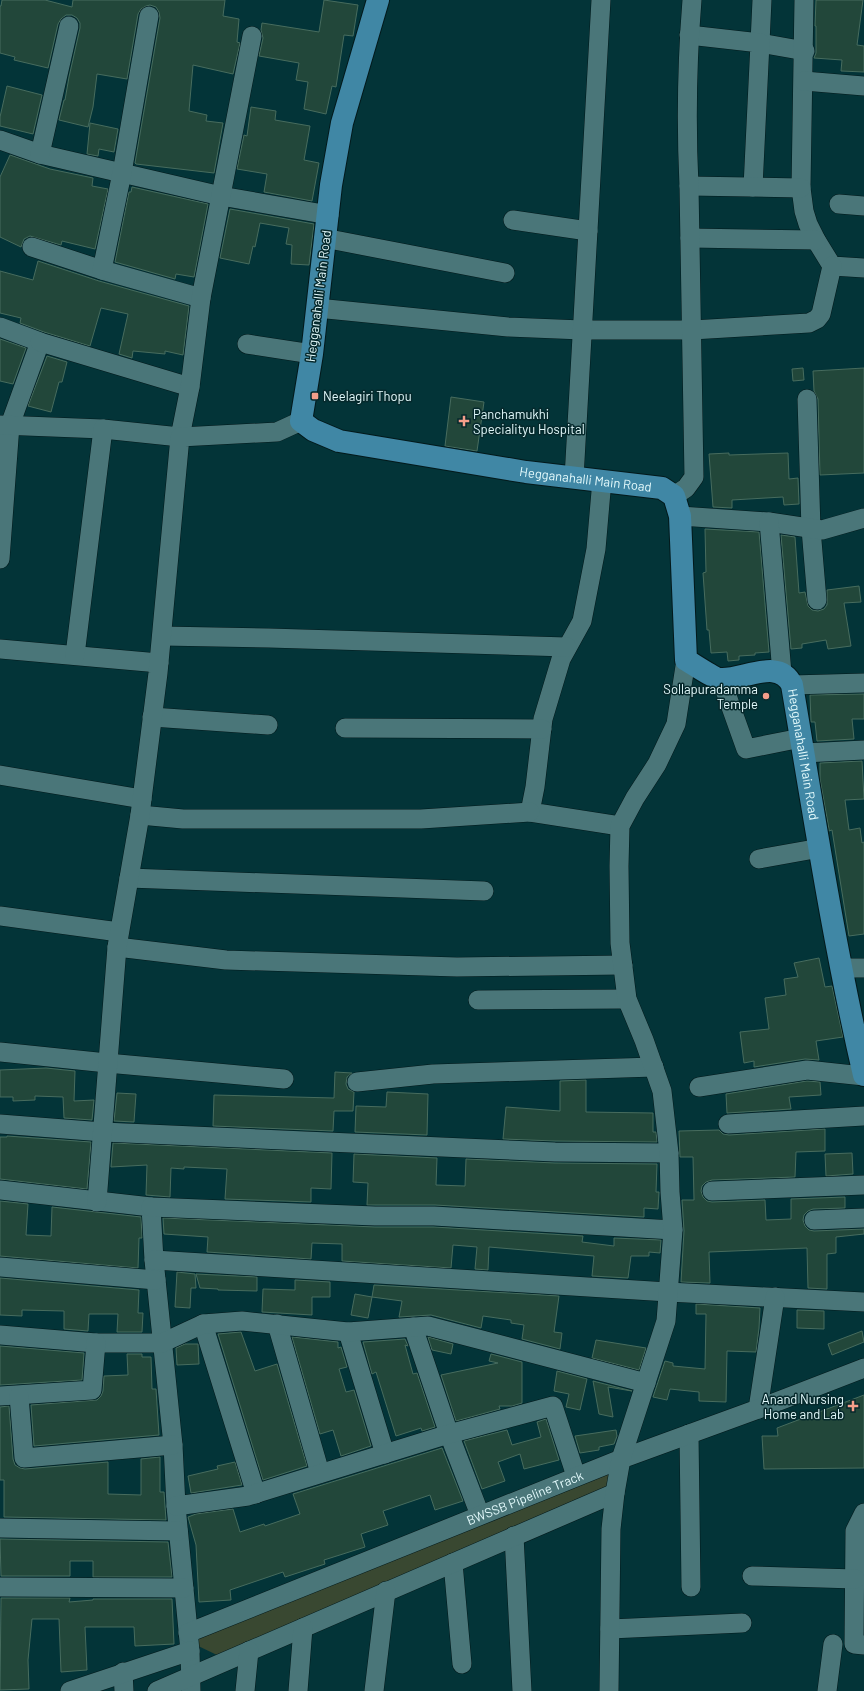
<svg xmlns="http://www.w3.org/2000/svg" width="864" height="1691" font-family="Barlow,sans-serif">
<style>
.green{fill:#394831}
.building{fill:#22473a;stroke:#476c5e}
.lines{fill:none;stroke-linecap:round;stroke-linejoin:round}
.minor-casing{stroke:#03191b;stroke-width:20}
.major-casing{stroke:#03191b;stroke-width:24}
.minor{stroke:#4a7679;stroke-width:19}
.major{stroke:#4087a5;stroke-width:22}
.poi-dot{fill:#f49e8a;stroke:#06292c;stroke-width:1.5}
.labels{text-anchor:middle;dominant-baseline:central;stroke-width:3;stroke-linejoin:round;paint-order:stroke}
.street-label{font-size:13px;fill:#e3fafc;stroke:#06292c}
.poi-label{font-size:13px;fill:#e3fafc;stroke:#06292c;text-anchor:start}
</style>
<rect width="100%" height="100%" fill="#033438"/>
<path class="green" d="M617,1464L612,1492L217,1655L194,1644L192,1635Z"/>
<path class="building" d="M2,0H45L72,7L73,0H225L223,16L239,19L237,42L240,43L233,74L193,65L189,111L207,115L206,121L223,123L214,173L136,164L135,163L160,18L159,12L156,7L150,5L146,6L141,9L138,14L127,79L97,74L93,107L88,127L59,120L64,100H65L69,77L80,28V23L77,18L72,15H66L61,19L58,24L48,68L14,60L15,57L0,53V6H1Z
M324,0L358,5L353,36L344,35L336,87L332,86L326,114L304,109L308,82L296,80L299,63L259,56L263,38L261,30L262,23L319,32Z
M816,0H863L857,45L864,46V72L841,71L842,60L814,58L816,53V26H815Z
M7,86L42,95L33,134L0,126V117Z
M251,107L276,111L275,120L310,126L304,160L319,163L312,201L264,192L267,174L237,169L244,135L247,136Z
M90,123L118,129L114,152L99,149L98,156L87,154Z
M10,155L50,169L93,178L92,186L108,189L95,249L62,241L61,245L30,236L24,239L21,247L0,237V177Z
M132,187L208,204L194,277L176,274L175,279L115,262L129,192H131Z
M230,209L314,224L309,265L291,264L292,245L286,244L289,228L260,223L255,247L253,246L249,264L220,258Z
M38,261L99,281L189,306L183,355L165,351V354L133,351L132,358L119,354L128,314L101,308L90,346L44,332L20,323L21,318L0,313V271L33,280Z
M0,339L26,348L13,384L0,381Z
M47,356L67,362L62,382H59L51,412L28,406Z
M803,368L804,380L793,381L792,369Z
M864,368V473L820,475L818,399L814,391L813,371Z
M451,397L484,402L477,451L445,446Z
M729,453V455L788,453L789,479L798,478L799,504L784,505L783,497L732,500V508L713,507L709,454Z
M705,529L759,532L769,652L755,653V655L739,656V660L728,661L727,652L711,653L709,630H707L703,573L706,572Z
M781,535L795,537L799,593L805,592L808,606L812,610L818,611L824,609L827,605V590L859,586L861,602L844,603L851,646L828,649L826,640L802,644V648L791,649Z
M864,694V719H852L854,739L817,741L815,722H811L810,695Z
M862,761L864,799L845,800L849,830L860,828L862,843L864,842V934L849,936L832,830L829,831V829L820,779V763Z
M819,958L825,987L832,986L843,1037L816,1041L819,1060L805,1059L754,1067V1061L744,1063L740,1032L769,1029L765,998L786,995L784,979L798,977L794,963Z
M46,1068L75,1071L74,1101L94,1100L92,1120L64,1118L63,1097L35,1096V1100L13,1101V1097H0V1070Z
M335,1072L352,1073L347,1077L346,1084L348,1089L354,1092L353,1111H334L333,1131L213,1126L214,1095L334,1098Z
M586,1080V1112L653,1113V1132H656L657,1142L555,1141L503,1139L506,1107L560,1111V1081Z
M807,1081L820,1082L821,1095L789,1097L791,1109L727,1113L726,1094Z
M387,1092L428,1094L427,1135L355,1132L356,1106L386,1107Z
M117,1093L136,1094L134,1122L114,1121Z
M825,1129V1151L796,1152L795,1177L712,1180L706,1182L702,1186L701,1191L703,1197L707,1201L712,1202L765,1200L766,1220L791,1219V1199L845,1197V1208L813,1209L808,1211L804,1215L803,1220L805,1226L809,1230L814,1231L864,1229V1234L836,1237V1253L827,1254V1289L808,1288L807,1248L709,1252L710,1283L681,1282L684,1231L682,1200H694L693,1157H680L679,1131L719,1130L723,1134L729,1135Z
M7,1136L91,1142L87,1189L0,1179V1137H7Z
M113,1143L332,1153L331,1189L311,1188V1202L225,1199L227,1169L184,1167V1169L171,1168L170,1197L146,1195L147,1165L111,1167Z
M852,1153L853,1174L826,1176L825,1154Z
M354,1154L437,1158L436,1185L465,1186L466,1159L555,1163L657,1164L656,1192H659L658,1209L644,1208V1217L435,1205H367L368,1183L353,1182Z
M0,1201L28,1204L26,1235L51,1236L52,1207L141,1217L142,1238H139L138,1268L0,1256Z
M163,1218L375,1227H434L583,1236L582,1242L614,1246V1238L661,1240L660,1253L649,1252V1256H631L628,1278L592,1276L594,1256L489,1247L488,1270L475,1269L477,1247L453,1245L451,1268L342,1261V1244L312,1243L311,1259L207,1252L208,1237L164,1234Z
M177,1272L195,1274L196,1288H191L190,1308L175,1307Z
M196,1274L257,1277V1291L218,1290V1289L200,1288Z
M0,1278L139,1290L138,1313H143L142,1332H117L118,1314H89L88,1331L64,1329V1311L22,1310V1316L0,1315Z
M295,1280L330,1282V1297H312V1315L262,1312L263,1289L295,1290Z
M374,1285L559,1296L554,1332L562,1333L560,1349L522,1339L524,1325L511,1323V1320L483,1316L481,1328L431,1315L399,1317L402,1301L372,1297Z
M355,1294L372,1297L368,1318L351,1315Z
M696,1304L760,1308L759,1328L756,1352L727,1351L726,1402L699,1401V1392L670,1389L667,1400L653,1397L665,1361L673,1363V1366L705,1369L706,1314H696Z
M797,1310L824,1311V1329L797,1328Z
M862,1331L864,1342L832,1355L828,1344Z
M241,1332L255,1371L277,1364L307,1466L263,1480L218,1334Z
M292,1337L338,1342V1348L341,1347L347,1367L339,1369L346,1392L354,1390L371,1446L341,1456L333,1430L320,1434Z
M428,1337L453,1344L451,1354L432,1350Z
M405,1339L408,1346L405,1345L413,1374L417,1373L435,1427L422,1431L421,1428L396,1436L376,1372L372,1374L363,1342Z
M596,1340L646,1348L639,1370L592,1358Z
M185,1344H198L199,1364L177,1365L176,1348Z
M0,1346L84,1353L82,1380L0,1385Z
M127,1354H142V1357H151L152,1389H156L159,1435L34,1446L31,1405L97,1400L101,1396L103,1391L104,1376L128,1375Z
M491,1354L522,1362V1403L512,1406H499L500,1409L456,1421L441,1375L498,1363L489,1361Z
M557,1371L587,1379L580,1410L566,1407L569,1394L554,1391Z
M593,1381L632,1391L608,1387L613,1417L599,1414Z
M864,1395V1468L764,1469L762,1436H778L777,1428Z
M9,1406L13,1459L15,1465L20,1468L25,1469L108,1462V1494L141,1495V1459L160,1457V1492H164L166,1520L4,1517V1480H0V1407Z
M546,1419L559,1460L524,1469L520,1454L498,1462L505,1481L482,1489L464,1441L507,1430L512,1445L541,1437L537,1422Z
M616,1430L617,1436L614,1444L599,1447V1450L580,1453L575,1436Z
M442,1448L463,1501L435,1510L430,1495L383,1511L388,1525L361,1534L365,1547L324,1560L325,1564L285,1577L283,1572L230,1590L231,1600L199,1602L196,1545L188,1517L196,1514L233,1509L240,1532L264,1524L265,1526L300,1514L293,1494Z
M235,1462L242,1485L191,1493L188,1476L218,1469L217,1466Z
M0,1539L168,1542L172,1577H93V1561H70V1576H1Z
M1,1598H70L69,1602L93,1600V1599H172L174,1644L135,1646L134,1627H85L87,1670L61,1672L59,1619H32L28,1660L29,1689L0,1690Z"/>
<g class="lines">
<g class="minor-casing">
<g id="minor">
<path d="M762,0L760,43L805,51"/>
<path d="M804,0L801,188L804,211L808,224L816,240L832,266L864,268"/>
<path d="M689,35L760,43L753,187"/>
<path d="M804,81L864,86"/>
<path d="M0,140L40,154L221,196L329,215"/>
<path d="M40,154L69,26"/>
<path d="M689,186L801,188"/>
<path d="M839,204L864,206"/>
<path d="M513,220L588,231"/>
<path d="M324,238L505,273"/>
<path d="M690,238L816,240"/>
<path d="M32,247L102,270L201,298"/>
<path d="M102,270L122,173L149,16"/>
<path d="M317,308L508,327L582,330H692L809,323L817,319L821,314L832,266"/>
<path d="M0,327L40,342L10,425L0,559"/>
<path d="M40,342L190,387"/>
<path d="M247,344L312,354"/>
<path d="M807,399L811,529L817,600"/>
<path d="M0,425L103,429L180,437L190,387L201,298L252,36"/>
<path d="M574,478L601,0"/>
<path d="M602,480L596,549L582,621L561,659L543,719L535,787L530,812L620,826"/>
<path d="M674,496L686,488L694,477L689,186C686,124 687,62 692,0"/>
<path d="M680,516L769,522L822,530L864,518"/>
<path d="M769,522L782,673"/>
<path d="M162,636L269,638L567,647"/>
<path d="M0,649L159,663"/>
<path d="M75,655L103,429"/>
<path d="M721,679L746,749L801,738"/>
<path d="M792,685L864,683"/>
<path d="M152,717L268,725"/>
<path d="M345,728L542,729"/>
<path d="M804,753L864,750"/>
<path d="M0,775L142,799"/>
<path d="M140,815L183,819H421L530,812"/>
<path d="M759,859L820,848"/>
<path d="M129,878L484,891"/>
<path d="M0,916L119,932"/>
<path d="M117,947L226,960L457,967L623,965"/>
<path d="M841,968H864"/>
<path d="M478,1000L627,999"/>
<path d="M0,1052L107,1063L284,1079"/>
<path d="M357,1082L433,1074L654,1067"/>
<path d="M699,1087L807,1070L864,1076"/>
<path d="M0,1124L103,1132L555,1152L669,1153"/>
<path d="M728,1124L864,1116"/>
<path d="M0,1190L151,1207L154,1260L173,1445L176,1506L190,1651L191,1691"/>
<path d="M712,1191L864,1185"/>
<path d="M97,1202L117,947L140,815L158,673L180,437L277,432L301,421"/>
<path d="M151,1207L375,1216H434L673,1230"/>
<path d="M814,1220L864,1218"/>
<path d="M154,1260L668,1292L864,1302"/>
<path d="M0,1267L156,1280"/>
<path d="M203,1324L256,1494"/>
<path d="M277,1324L320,1473"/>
<path d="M413,1327L449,1434L480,1515"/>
<path d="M348,1332L385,1454"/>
<path d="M0,1335L96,1343H162L203,1324L242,1321L348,1332L428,1326L646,1383"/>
<path d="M0,1396L92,1390L96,1343"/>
<path d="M19,1396L24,1458L173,1445"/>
<path d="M758,1409L775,1297"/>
<path d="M689,1434L691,1587"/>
<path d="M176,1506L248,1496L449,1434L553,1406L576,1476"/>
<path d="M864,1513L855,1531L854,1644L864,1645"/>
<path d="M0,1528L178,1531"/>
<path d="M514,1536L522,1691"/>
<path d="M453,1563L462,1664"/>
<path d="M752,1576L855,1579"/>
<path d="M0,1587L184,1588"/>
<path d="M610,1629L742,1623"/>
<path id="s1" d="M188,1633L621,1459L758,1409L864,1368"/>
<path d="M123,1672L124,1691"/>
<path d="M70,1691L190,1651"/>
<path d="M157,1691L615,1493"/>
<path d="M245,1691L249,1651"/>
<path d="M298,1691L303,1628"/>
<path d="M374,1691L386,1591"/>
<path d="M609,1691L611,1529L615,1493L621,1459L666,1321L673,1230L670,1192L669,1153L662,1091L644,1040L627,999L620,943L619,866L620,826L635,798L657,764L676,724L686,660"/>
<path d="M827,1691L833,1644"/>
</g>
</g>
<g class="major-casing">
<g id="major">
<path id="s2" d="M378,0L342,123L331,185L312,354L301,421L313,430L339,441L526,472L662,488L674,496L680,516L686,660C693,664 715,679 721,679C744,680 779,657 792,685C814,815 834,946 864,1075"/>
</g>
</g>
<use href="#minor" class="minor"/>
<use href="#major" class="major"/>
</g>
<g class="poi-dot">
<rect x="311" y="392" width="8" height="8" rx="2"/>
<path d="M462 415h4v4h4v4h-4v4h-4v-4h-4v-4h4z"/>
<circle cx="766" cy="696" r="4"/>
<path d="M851 1400h4v4h4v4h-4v4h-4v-4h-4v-4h4z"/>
</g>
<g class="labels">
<g class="street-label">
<text transform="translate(318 296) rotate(-83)">Hegganahalli Main Road</text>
<text stroke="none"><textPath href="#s2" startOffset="722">Hegganahalli Main Road</textPath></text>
<text stroke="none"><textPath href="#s2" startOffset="1166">Hegganahalli Main Road</textPath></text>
<text stroke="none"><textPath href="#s1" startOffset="363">BWSSB Pipeline Track</textPath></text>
</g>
<g class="poi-label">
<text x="323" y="396">Neelagiri Thopu</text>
<text x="473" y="414">Panchamukhi<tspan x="473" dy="15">Specialityu Hospital</tspan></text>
<text x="758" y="689" text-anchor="end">Sollapuradamma<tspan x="758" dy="15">Temple</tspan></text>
<text x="844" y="1399" text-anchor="end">Anand Nursing<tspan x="844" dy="15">Home and Lab</tspan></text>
</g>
</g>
</svg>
